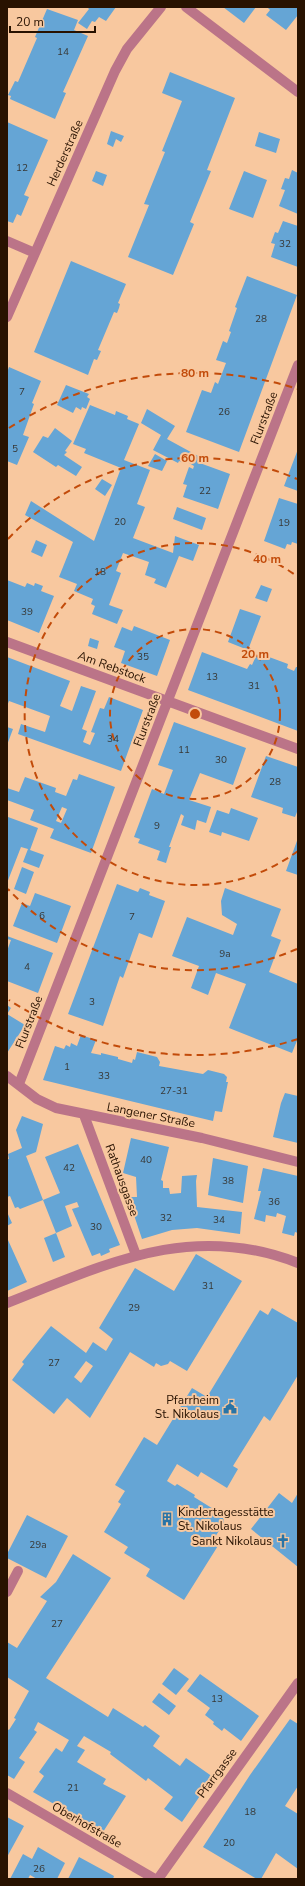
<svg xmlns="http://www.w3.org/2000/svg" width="305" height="1886" font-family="'Nunito Sans',sans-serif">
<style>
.building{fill:#65a5d5;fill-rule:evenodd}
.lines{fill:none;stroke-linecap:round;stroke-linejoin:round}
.lane{stroke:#bb7488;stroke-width:10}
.street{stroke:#bb7488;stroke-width:10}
.ring{fill:none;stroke:#c24b0a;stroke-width:2;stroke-dasharray:7 5}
.labels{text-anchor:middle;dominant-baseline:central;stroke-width:4;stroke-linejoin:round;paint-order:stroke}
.number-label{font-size:10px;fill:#373735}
.street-label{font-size:12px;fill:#281200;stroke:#f8c89f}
.poi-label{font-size:12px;fill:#281200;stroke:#f8c89f;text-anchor:end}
.centre{fill:#c24b0a;stroke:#f8c89f;stroke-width:2}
.ring-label{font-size:12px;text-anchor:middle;font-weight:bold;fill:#c24b0a;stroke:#f8c89f;stroke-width:4;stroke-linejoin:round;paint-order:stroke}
</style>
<rect width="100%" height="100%" fill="#f8c89f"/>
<path class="building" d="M87,7H116L106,21L99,17L95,22L92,21L87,29L78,23L89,9Z
M223,7H256L244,23Z
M267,7H297L298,15L286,30L266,15L270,10Z
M47,9L78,20L74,30L88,36L63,92L66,93L55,119L10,99L11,96L8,95L15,81L18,82L37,38L35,37Z
M170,72L235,98L207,170L211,171L190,222L194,224L173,275L128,257L149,205L144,204L165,152L162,151L182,101L162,93Z
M7,122L48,140L24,195L29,197L21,216L17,214L13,223L7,221Z
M111,131L124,136L121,142L116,139L113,147L107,144Z
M259,132L280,139L276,153L255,146Z
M292,170L298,173V214L279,206L285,190L281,189L285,178L289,179Z
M96,171L107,175L103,186L92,181Z
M244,171L267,180L253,218L229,209Z
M283,221L298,226V267L271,257L275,244L271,243L275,232L278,233Z
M71,261L126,284L118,303L120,304L119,308L117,313L114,312L98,350L101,351L97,360L94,359L88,375L34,352Z
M247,276L297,295L239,452L186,432L202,390L211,393L215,382L218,384L226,363L216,360L223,341L227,343L231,332L229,331L237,308L235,307Z
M9,367L41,381L32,403L34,404L23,435L29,437L17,465L7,461V373Z
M66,385L89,394L87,397L90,399L86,409L82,407L81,410L76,407L73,413L57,405Z
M90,405L115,415L116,411L128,416L127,419L139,424L124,460L150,470L137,504L145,507L133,538L173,553L175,536L199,545L193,561L179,556L166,588L154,583L156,579L145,575L149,562L123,553L116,571L121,573L109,605L123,610L117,624L92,614L95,606L91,604L93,599L74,591L77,584L59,577L73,542L25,515L31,501L94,541L121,468L84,453L86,449L73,444Z
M147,409L175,426L167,439L200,457L197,462L230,474L218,509L183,497L187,485L183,484L189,467L193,469L194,466L184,460L183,463L179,461L178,463L153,450L161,435L141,423Z
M55,428L72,441L65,451L67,452L64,455L82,467L76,476L58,465L56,467L33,452L43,436L48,438Z
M298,449V491L284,486Z
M155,454L167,461L162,471L148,466Z
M102,479L112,485L105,496L95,489Z
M279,498L298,504V544L292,542L291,545L287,544L285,549L264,541Z
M177,507L206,518L202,530L173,519Z
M36,540L47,545L42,557L31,552Z
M7,580L25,587L27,583L34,586L35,583L43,586L41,591L54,596L39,633L7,620Z
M261,585L272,589L267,602L255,598Z
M240,609L261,616L248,650L228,642Z
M134,626L170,640L157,676L121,663L125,651L114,647L122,627L132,631Z
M90,638L99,641L97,649L88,646Z
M202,652L247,669L250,664L252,665L256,656L260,658L261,654L288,664L287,668L294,671L296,667H298V731L188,690Z
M7,657L70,681L60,706L72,711L81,686L96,691L82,729L87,731L83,742L90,745L95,733L91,732L100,708L104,709L109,697L143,710L121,771L18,734L21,724L45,732L50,716L9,701L7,706Z
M174,722L246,748L233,785L200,773L189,800L211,807L206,823L197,820L195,830L181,825L184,816L181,814L169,847H171L166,863L157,860L160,851L138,843L140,839L134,837L152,789L164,794L173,770L158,765Z
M7,727L13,729L7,745Z
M266,756L298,767V813L297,812L295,817L282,813L283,808L251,797Z
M79,774L115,787L91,853L50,838L54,829L30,820L34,810L7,800V788L19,792L25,777L56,788L55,792L66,796L73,779L77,780ZM62,807L67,809L61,823L56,821Z
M231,808L258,818L249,841L222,832L221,836L209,832L217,810L229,814Z
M8,817L38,828L30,850L44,855L39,868L23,862L28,849L21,847L7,883Z
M298,838V875L286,871Z
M22,867L34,872L26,894L14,889Z
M117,884L138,892L140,888L150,892L149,895L165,901L152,938L139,933L123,978L120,976L103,1026L68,1014Z
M225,888L281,909L271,936L281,940L269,972L298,984V1038L292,1053L229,1028L246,984L216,973L208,995L191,988L199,966L172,956L187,917L233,935L237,924L222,915L221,901Z
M35,893L71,906L57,943L13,926L22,903L30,906Z
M7,936L53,953L38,993L7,981V951L11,940L7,939Z
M7,1005L11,1008L7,1014L25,1025L7,1053Z
M81,1035L96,1040L91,1053L101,1055V1053L118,1057V1059L132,1063L133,1059L135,1060L137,1052L157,1057L160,1062L159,1066L203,1074L208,1070L224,1074L227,1077L226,1082H228L222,1112L215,1111L213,1121L43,1080L55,1046L64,1049L66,1045L70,1047L71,1043L77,1046Z
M285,1093L298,1096V1143L273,1137L281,1103Z
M22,1116L43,1124L36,1152L26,1156L43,1200L60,1193L45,1157L78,1144L120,1245L109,1249L110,1252L101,1256L100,1253L92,1256L72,1209L79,1207L77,1202L65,1206L72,1226L56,1233L43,1200L20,1209L18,1207L15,1208L10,1196L7,1197V1159H9L8,1154L22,1148L16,1130Z
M131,1138L169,1147L161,1180L163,1181V1188H169L170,1194L181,1193L182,1176L197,1175L196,1181L197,1207L242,1212L240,1234L197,1228L172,1230L142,1239L128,1197H137L136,1177L123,1173Z
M213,1158L248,1166L243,1203L208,1195Z
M263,1168L298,1176V1233L295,1232L294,1236L282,1233L286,1216L277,1213L276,1217L266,1215L265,1222L254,1219L261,1191H258Z
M7,1212L12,1223L7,1226Z
M56,1233L65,1257L53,1262L44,1238Z
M8,1240L27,1282L7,1291V1241Z
M196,1254L242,1281L187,1371L170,1361L168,1364L161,1366L156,1363L154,1367L130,1352L90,1418L67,1398L54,1414L12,1380L24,1364L22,1362L51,1326L86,1353L93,1342L106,1351L113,1339L99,1328L135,1268L174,1291ZM86,1361L93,1366L81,1383L74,1377Z
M272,1308L298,1323V1375L270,1421L264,1416L233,1466L238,1469L227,1488L201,1472L198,1477L177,1464L167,1481L175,1486L177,1484L195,1495L194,1497L223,1515L224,1523L215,1537L221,1541L184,1600L146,1576L150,1569L124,1553L128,1547L104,1532L121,1504L118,1502L125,1491L115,1485L144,1437L157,1445L192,1388L207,1397L260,1310L268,1315Z
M279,1493L292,1503L298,1493V1567L251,1529Z
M27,1515L68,1536L46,1578L7,1558V1554Z
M73,1554L111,1578L46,1678L108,1717L113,1708L143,1727L145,1725L160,1736L153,1746L180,1766L186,1758L213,1777L182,1822L164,1809L173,1797L148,1778L146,1781L110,1754L111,1752L84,1736L77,1746L85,1750L77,1762L106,1779L103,1784L126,1796L103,1832L33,1792L44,1776L39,1772L56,1748L62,1752L69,1740L38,1722L34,1730L37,1732L19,1758L25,1762L14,1779L7,1775V1729L9,1730L16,1719L14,1718L29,1691L7,1677V1642L17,1648L47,1601L40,1597L56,1582Z
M174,1668L189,1679L176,1695L162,1684Z
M200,1674L259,1716L241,1741L224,1728L222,1731L213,1724L214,1722L205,1715L210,1708L187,1691Z
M159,1693L176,1706L169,1715L152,1702Z
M290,1719L298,1724V1786L285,1806L298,1814V1869L276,1853L261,1879H257L203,1847L250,1775Z
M7,1817L24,1826L7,1857Z
M38,1847L65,1863L57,1879H37L30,1875L28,1879H10L23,1854L32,1859Z
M79,1857L114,1876L113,1879H68Z"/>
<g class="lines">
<path class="lane" d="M7,1592L18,1571"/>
<path class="street" d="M186,7L298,92
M7,241L35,253
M7,317L115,71L127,49L161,7
M7,642L298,749
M7,1076L37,1099L56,1108L202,1138L298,1162
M19,1084L298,365
M84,1115L136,1255
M7,1303C107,1264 191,1221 298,1263
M7,1793L155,1879
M158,1879L298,1683"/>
</g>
<g class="ring">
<circle cx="195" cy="714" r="85"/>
<path d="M298 851A171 171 0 1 1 298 577"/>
<path d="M297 949A256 256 0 0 1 8 889M8 539A256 256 0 0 1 297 479"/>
<path d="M298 1039A341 341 0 0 1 9 1000M9 428A341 341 0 0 1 298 389"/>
</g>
<defs>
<g id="civic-bare" transform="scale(1.08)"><path d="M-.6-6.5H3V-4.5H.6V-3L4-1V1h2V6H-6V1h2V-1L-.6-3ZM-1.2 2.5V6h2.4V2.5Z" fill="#2874a7" stroke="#f8c89f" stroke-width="2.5" paint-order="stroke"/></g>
<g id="building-bare" transform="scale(1.08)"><path d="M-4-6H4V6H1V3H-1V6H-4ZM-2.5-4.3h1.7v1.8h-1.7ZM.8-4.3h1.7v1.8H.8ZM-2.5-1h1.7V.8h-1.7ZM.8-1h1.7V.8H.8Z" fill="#2874a7" stroke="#f8c89f" stroke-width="2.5" paint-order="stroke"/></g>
<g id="church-bare" transform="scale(1.08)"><path d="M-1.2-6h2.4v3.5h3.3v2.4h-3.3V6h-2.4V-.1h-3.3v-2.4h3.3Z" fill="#2874a7" stroke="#f8c89f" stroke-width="2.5" paint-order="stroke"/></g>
</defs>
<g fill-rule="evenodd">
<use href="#civic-bare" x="230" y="1407"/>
<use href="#building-bare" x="167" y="1519"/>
<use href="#church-bare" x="283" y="1541"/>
</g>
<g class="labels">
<g class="number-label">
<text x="63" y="52">14</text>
<text x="22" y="168">12</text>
<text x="285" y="244">32</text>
<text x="261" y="319">28</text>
<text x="22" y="392">7</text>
<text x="224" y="412">26</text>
<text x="15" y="449">5</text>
<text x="205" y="491">22</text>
<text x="120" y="522">20</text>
<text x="284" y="523">19</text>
<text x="100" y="572">18</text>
<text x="27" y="612">39</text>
<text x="143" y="657">35</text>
<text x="212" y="677">13</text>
<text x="254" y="686">31</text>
<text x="113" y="739">34</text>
<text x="184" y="750">11</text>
<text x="221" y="760">30</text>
<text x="275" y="782">28</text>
<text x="157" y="826">9</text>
<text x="42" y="916">6</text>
<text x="132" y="917">7</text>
<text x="225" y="954">9a</text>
<text x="27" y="967">4</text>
<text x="92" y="1002">3</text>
<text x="67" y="1067">1</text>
<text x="104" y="1076">33</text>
<text x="174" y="1091">27-31</text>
<text x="146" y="1160">40</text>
<text x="69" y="1168">42</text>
<text x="228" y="1181">38</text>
<text x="274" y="1202">36</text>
<text x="166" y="1218">32</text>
<text x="219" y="1220">34</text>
<text x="96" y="1227">30</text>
<text x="208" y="1286">31</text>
<text x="134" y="1308">29</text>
<text x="54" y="1363">27</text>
<text x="38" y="1545">29a</text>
<text x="57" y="1624">27</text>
<text x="217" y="1699">13</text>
<text x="73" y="1788">21</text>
<text x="250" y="1812">18</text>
<text x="229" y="1843">20</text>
<text x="39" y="1869">26</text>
</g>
<g class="street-label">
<text transform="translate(65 153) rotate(-66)">Herderstraße</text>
<text transform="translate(264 418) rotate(-69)">Flurstraße</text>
<text transform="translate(112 667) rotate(20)">Am Rebstock</text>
<text transform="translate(147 720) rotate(-69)">Flurstraße</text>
<text transform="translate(29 1022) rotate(-69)">Flurstraße</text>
<text transform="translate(151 1115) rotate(11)">Langener Straße</text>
<text transform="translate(122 1180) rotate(70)">Rathausgasse</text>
<text transform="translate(217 1773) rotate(-54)">Pfarrgasse</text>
<text transform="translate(87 1825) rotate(30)">Oberhofstraße</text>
</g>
<g class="poi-label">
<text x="219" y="1400">Pfarrheim<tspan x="219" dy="14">St. Nikolaus</tspan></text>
<text x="178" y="1512" text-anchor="start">Kindertagesstätte<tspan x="178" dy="14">St. Nikolaus</tspan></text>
<text x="272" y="1541">Sankt Nikolaus</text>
</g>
</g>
<circle cx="195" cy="714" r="6" class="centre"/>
<g class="ring-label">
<text x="195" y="377">80 m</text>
<text x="195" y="462">60 m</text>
<text x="267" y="563">40 m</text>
<text x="255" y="658">20 m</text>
</g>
<rect width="305" height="1886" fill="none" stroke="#281200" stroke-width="16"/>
<path d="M10 26v6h85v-6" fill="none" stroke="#281200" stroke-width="2"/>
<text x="16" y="26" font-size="12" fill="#281200" stroke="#f8c89f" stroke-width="3" paint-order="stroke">20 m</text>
</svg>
